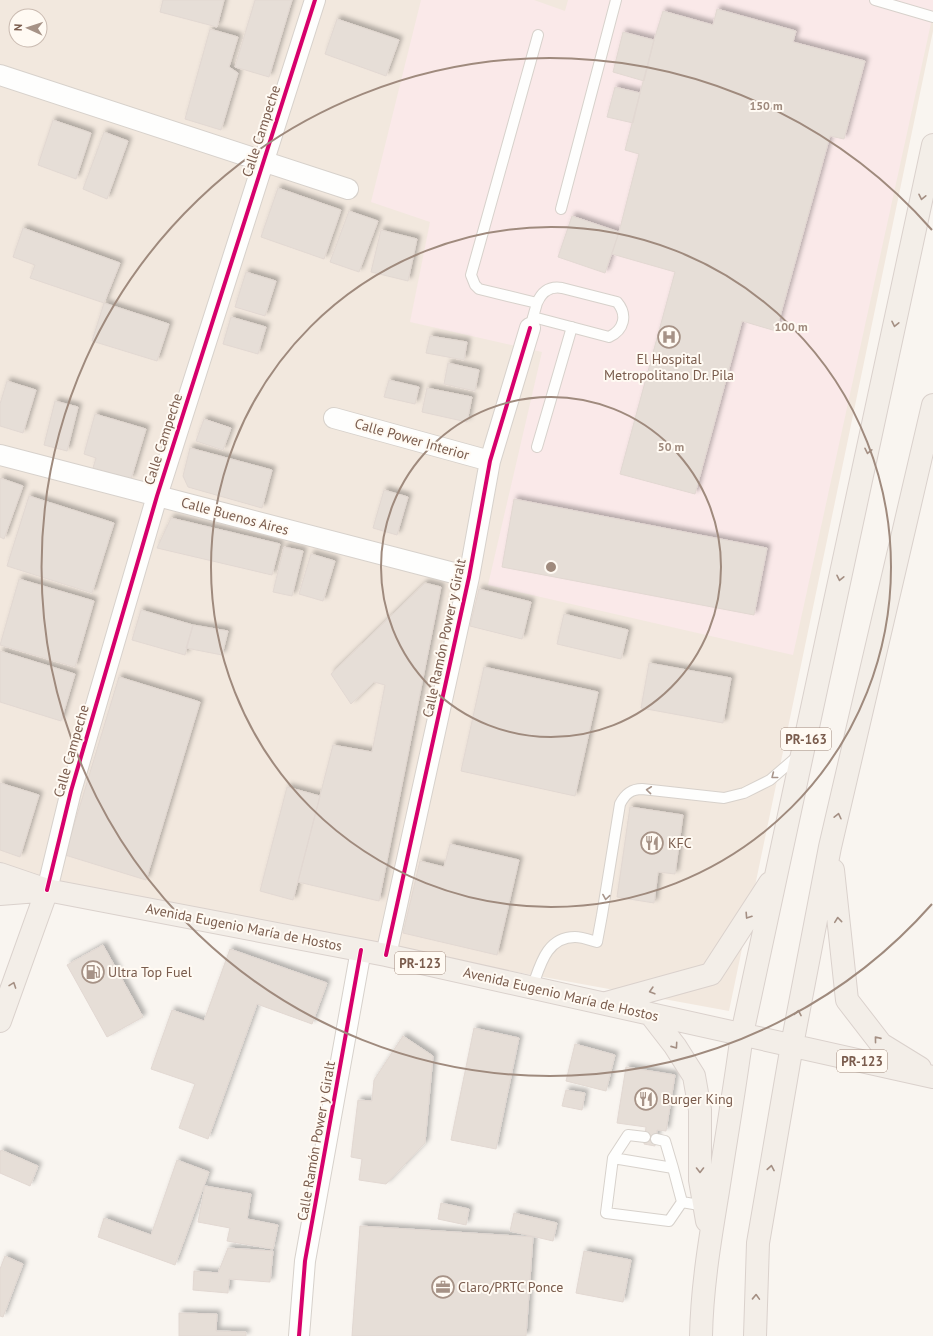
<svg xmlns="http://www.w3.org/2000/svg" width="933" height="1336" font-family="'PT Sans',sans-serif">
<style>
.residential{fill:#f2e8de;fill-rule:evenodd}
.medical{fill:#fae9e9}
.building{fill:#e6ded7;stroke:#e2d8d2;filter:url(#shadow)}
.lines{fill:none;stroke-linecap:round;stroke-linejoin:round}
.service-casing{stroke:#d7d1cb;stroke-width:12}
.minor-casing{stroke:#d7d1cb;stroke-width:22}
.primary-casing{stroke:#dad1cc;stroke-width:24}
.service{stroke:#fefefd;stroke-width:10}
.minor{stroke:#fefefd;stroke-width:20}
.primary{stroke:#f3eee8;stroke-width:22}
.cycleway-casing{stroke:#fffaf3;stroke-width:6}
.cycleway{stroke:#d6006c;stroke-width:4}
.oneway{stroke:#a48f83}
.oneway2{stroke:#a8958b}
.ring{fill:none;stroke:#9f8a7d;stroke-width:2}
.labels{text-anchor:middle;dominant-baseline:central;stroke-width:4;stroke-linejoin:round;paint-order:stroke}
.shield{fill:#fffaf3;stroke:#a28b7f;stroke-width:1}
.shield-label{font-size:13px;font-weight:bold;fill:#7a5c4d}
.street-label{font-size:14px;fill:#7a5c4d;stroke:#fffaf3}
.poi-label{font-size:14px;fill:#7a5c4d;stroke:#fffaf3;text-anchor:start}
.centre{fill:#9f8a7d;stroke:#fffaf3;stroke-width:2}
.ring-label{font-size:12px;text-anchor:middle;font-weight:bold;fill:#9f8a7d;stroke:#fffaf3;stroke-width:4;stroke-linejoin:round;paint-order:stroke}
</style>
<defs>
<filter id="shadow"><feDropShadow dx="3.5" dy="-3.5" stdDeviation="2" flood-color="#0004"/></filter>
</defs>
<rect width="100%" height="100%" fill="#f9f5f0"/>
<path class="residential" d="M0,0H933V31L729,1011L0,877ZM16,16H40V40H16Z"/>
<path class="medical" d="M421,0H534L565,11L568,0H933V14L793,655L488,585L542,352L410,322L430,222L371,202Z"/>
<path class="building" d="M163,0H224L217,27L160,12Z
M255,0H292L269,77L235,67Z
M717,9L796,31L793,42L865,61L844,139L830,136L776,331L742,321L695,494L620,474L675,272L612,254L619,232L639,154L625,150L654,40L663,11L713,25Z
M337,19L399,40L386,76L325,54Z
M210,29L238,37L229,67L238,73L221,130L185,119Z
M623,32L654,40L644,81L613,72Z
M615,87L640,93L633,123L607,117Z
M53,120L91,133L76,179L38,165Z
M104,132L128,141L107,199L83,189Z
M278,188L341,210L324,259L261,237Z
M349,211L378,221L359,272L330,262Z
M572,216L619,232L605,273L558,257Z
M23,228L120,263L104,303L30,278L35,265L13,257Z
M381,230L417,239L408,281L371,272Z
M246,272L276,281L265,316L235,307Z
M104,303L169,324L157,361L92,341Z
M231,317L266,327L258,354L223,344Z
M430,336L467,342L464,360L426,353Z
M448,363L479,370L475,391L444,384Z
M389,380L419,387L415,404L384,397Z
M7,381L36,390L23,433L0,426V404Z
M427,388L472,397L467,422L422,412Z
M55,401L78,407L67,451L44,445Z
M95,414L146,429L131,479L93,468L96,458L84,454Z
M204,419L231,428L223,450L196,441Z
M190,448L272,470L262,508L188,487L183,476Z
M0,478L23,486L4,539L0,537Z
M384,490L408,497L397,535L373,528Z
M29,496L114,523L92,593L7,566Z
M514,499L767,548L754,615L502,567Z
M171,518L280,544L272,575L157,548Z
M284,547L303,551L292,596L273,592Z
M311,554L335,561L323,601L299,594Z
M19,579L94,601L75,667L0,645Z
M425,583L441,587L379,901L298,882L333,745L372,752L385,685L374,682L351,704L331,674Z
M479,589L531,602L522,639L470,626Z
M141,610L193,625L185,655L132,640Z
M564,614L628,630L621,659L557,644Z
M193,625L228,631L222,655L186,648Z
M0,651L75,674L61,721L0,702Z
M649,663L731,678L723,723L641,708Z
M484,667L598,692L575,796L461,771Z
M119,677L200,702L146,880L65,855Z
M0,783L39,795L20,857L0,850Z
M287,787L320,796L293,900L260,891Z
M630,807L683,815L675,874L658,872L654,903L617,897Z
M450,844L519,860L497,955L403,933L420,861L444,867Z
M103,945L143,1017L107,1037L67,965Z
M230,949L327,983L312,1024L257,1004L208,1139L179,1128L195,1084L151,1069L172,1010L204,1021Z
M474,1028L519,1038L496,1149L451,1140Z
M403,1036L433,1056L425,1143L386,1184L359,1180L362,1159L351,1157L358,1100L372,1101L374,1080Z
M575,1044L615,1055L606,1091L566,1081Z
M626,1067L675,1075L666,1131L657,1130L655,1146L644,1144L646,1127L617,1123Z
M566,1090L585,1093L582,1110L562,1106Z
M1,1150L38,1166L30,1186L0,1173V1153Z
M177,1160L209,1172L175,1265L98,1237L104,1218L151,1235Z
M205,1186L251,1194L247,1219L278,1225L273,1249L227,1241L230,1228L198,1222Z
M441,1203L469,1209L466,1225L438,1219Z
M514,1213L557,1223L553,1241L510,1231Z
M360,1226L533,1237L526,1336H352Z
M228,1248L273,1251L270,1282L229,1279L228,1293L193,1290L194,1271L218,1273Z
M584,1251L631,1260L623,1302L576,1293Z
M5,1256L23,1264L3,1317L0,1316V1269Z
M179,1313L217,1314L216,1331L246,1332V1336H179Z"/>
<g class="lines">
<g class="service-casing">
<path id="service" d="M875,0L933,17
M561,209L616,0
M533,317L609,337C624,330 628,315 617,302L562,288C550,286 542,291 537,303
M530,328L537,303L479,289L475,285L471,275L538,35
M537,447L572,327
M532,988C540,966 546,937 575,937C582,937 590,940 597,942L602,915L620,804C625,794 631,789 642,789L724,798L744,793L770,780L799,755
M656,1139L665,1141L673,1168
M613,1158L628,1135L645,1137
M682,1202L669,1221L606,1213L613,1158L673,1168L682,1202L705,1206"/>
</g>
<g class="minor-casing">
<path id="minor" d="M0,75L348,189
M334,418L490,461
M0,455L469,577
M47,890L71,791L157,496L315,0
M386,955L469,577L490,461L530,328
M299,1336L305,1261L361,950"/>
</g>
<g class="primary-casing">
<path id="primary" d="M833,870L847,1000L881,1044L920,1068
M0,874L47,890L386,955L933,1077
M0,894L38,891
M606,1003L711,974L770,883
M651,1015L675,1046L694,1076L700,1110V1180L707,1221
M0,1021L47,890
M701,1336C702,1287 710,1239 718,1191C726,1139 735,1087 742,1034L933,145
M755,1336L758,1243L792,1045L830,847L933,405"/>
</g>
<use href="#service" class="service"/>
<use href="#minor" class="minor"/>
<use href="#primary" class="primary"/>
<g class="cycleway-casing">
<path id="cycleway" d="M47,890L71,791L157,496L315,0
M386,955L469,577L490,461L530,328
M299,1336L305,1261L361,950"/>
</g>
<use href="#cycleway" class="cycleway"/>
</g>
<defs><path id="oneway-chevron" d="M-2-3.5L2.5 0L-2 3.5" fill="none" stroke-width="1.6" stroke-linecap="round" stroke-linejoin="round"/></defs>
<g class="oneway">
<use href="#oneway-chevron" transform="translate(922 197) rotate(102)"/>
<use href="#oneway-chevron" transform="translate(895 324) rotate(102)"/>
<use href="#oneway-chevron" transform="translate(868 451) rotate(102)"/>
<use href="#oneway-chevron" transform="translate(840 578) rotate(102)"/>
<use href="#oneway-chevron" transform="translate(838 816) rotate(-77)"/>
<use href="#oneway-chevron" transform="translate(748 916) rotate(123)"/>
<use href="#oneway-chevron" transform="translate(838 920) rotate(-96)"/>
<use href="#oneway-chevron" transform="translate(13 985) rotate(-70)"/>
<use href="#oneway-chevron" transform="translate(652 991) rotate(164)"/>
<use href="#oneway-chevron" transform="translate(798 1013) rotate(-79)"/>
<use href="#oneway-chevron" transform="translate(877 1039) rotate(-129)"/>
<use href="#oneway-chevron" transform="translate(675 1046) rotate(55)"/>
<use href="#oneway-chevron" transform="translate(771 1168) rotate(-80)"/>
<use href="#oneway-chevron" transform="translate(700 1170) rotate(90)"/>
<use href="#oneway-chevron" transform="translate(756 1297) rotate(-88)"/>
</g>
<g class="oneway2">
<use href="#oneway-chevron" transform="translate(774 776) rotate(142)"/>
<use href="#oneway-chevron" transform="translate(649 790) rotate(-174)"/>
<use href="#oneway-chevron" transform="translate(606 897) rotate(99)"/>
</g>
<g class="ring">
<circle cx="551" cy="567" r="170"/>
<circle cx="551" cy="567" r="340"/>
<path d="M932 904A509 509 0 1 1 932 230"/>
</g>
<defs>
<g id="hospital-ring" transform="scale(1.15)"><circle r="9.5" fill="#fffaf3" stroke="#a69286" stroke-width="1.5"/><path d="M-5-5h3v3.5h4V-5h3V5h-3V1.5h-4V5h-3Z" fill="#a69286"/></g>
<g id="restaurant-ring" transform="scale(1.15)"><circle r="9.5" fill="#fffaf3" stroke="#a69286" stroke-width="1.5"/><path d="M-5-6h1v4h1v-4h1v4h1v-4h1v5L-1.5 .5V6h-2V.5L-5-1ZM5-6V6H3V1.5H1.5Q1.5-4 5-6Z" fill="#a69286"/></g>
<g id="fuel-ring" transform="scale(1.15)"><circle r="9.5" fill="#fffaf3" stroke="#a69286" stroke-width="1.5"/><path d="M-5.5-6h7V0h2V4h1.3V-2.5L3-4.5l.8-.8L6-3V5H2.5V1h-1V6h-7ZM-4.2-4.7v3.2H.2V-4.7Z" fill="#a69286"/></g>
<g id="office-ring" transform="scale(1.15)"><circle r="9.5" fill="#fffaf3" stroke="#a69286" stroke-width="1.5"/><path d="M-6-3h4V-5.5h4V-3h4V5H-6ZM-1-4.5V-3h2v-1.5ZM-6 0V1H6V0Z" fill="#a69286"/></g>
</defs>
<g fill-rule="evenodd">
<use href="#hospital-ring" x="669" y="337"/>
<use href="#restaurant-ring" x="652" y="843"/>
<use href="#fuel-ring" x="93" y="972"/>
<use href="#restaurant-ring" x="646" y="1099"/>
<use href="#office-ring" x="443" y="1287"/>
</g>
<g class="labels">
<g class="shield">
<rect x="781" y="728" width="50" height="22" rx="3"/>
<rect x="395" y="952" width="50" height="22" rx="3"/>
<rect x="837" y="1050" width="50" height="22" rx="3"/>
</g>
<g class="shield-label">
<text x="806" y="739">PR-163</text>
<text x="420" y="963">PR-123</text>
<text x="862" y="1061">PR-123</text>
</g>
<g class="street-label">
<text transform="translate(261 131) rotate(-72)">Calle Campeche</text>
<text transform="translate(163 439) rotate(-72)">Calle Campeche</text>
<text transform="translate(412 439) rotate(16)">Calle Power Interior</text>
<text transform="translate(235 516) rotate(15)">Calle Buenos Aires</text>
<text transform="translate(444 638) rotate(-78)">Calle Ramón Power y Giralt</text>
<text transform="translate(71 751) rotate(-74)">Calle Campeche</text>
<text transform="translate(244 927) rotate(11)">Avenida Eugenio María de Hostos</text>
<text transform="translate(561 994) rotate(13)">Avenida Eugenio María de Hostos</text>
<text transform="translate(316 1141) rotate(-80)">Calle Ramón Power y Giralt</text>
</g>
<g class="poi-label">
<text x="669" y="359" text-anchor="middle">El Hospital<tspan x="669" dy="16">Metropolitano Dr. Pila</tspan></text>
<text x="668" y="843">KFC</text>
<text x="108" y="972">Ultra Top Fuel</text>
<text x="662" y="1099">Burger King</text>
<text x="458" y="1287">Claro/PRTC Ponce</text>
</g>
</g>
<circle cx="551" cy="567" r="6" class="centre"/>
<g class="ring-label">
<text x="766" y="110">150 m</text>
<text x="791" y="331">100 m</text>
<text x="671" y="451">50 m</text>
</g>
<g transform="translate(28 28) rotate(273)"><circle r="19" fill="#fffaf3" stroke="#cabbb1"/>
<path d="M0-3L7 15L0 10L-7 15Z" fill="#a69286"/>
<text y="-6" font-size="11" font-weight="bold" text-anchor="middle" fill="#7a5c4d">N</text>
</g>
</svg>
